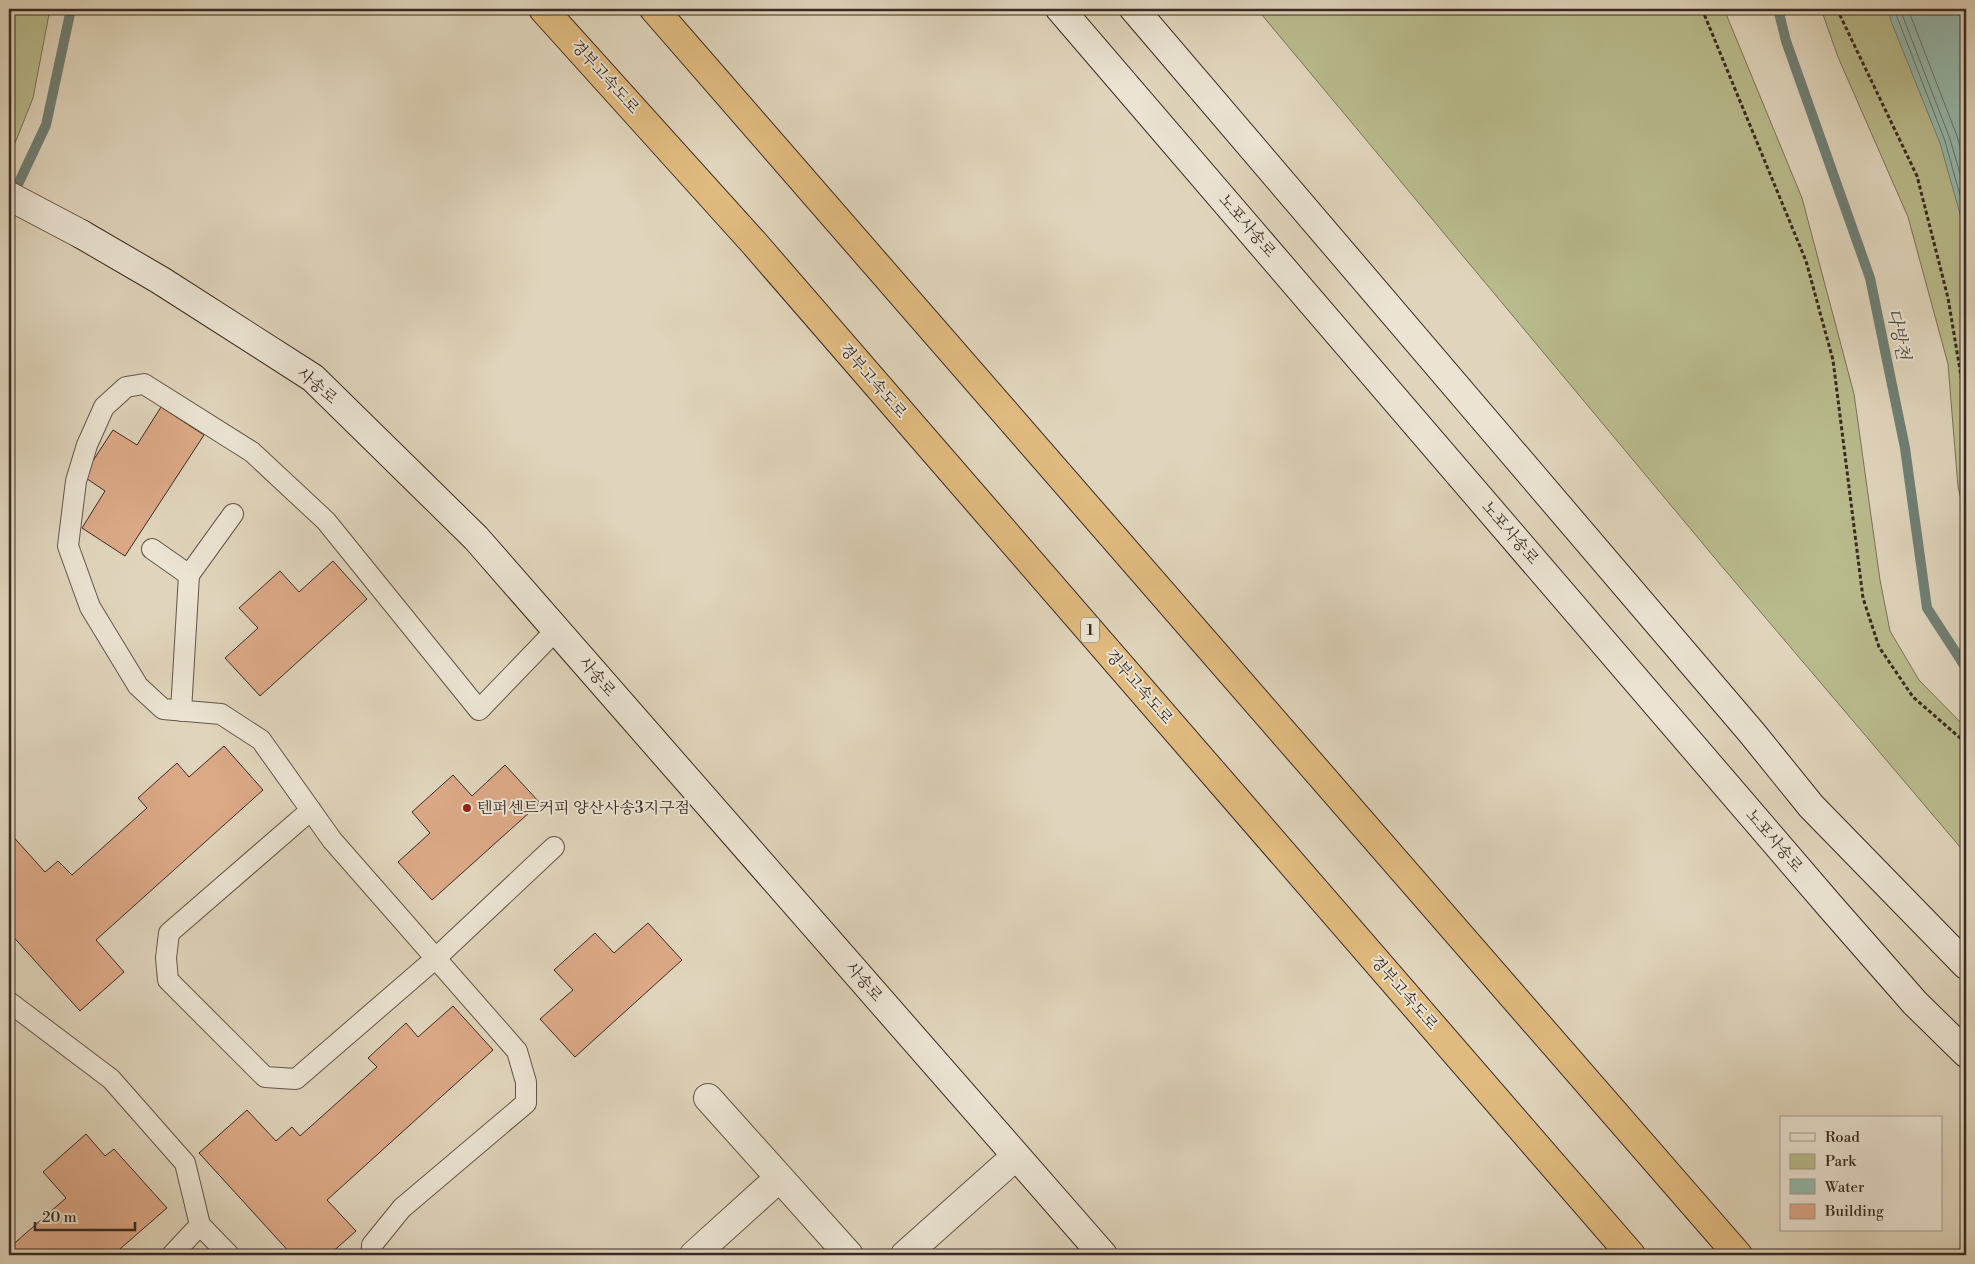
<svg xmlns="http://www.w3.org/2000/svg" width="1975" height="1264" font-family="'Libre Bodoni','Noto Serif KR',serif">
<style>
.green{fill:#b9bb8c;stroke:#7a7258}
.water{fill:#94b9ae;stroke:#708076}
.lines{fill:none;stroke-linecap:round;stroke-linejoin:round}
.shore{stroke:#677268;stroke-width:1}
.stream{stroke:#708076;stroke-width:10}
.building{fill:#dca987;stroke:#3a2a23}
.service-casing{stroke:#645549;stroke-width:22}
.minor-casing{stroke:#645549;stroke-width:30}
.secondary-casing{stroke:#3a2a23;stroke-width:30}
.motorway-casing{stroke:#3a2a23;stroke-width:30}
.path{stroke:#3a2a23;stroke-width:3;stroke-dasharray:4 2.5;stroke-linecap:butt}
.service{stroke:#ebe4d3;stroke-width:20}
.minor{stroke:#ebe4d3;stroke-width:28}
.secondary{stroke:#ebe4d3;stroke-width:28}
.motorway{stroke:#e0ba7e;stroke-width:28}
.poi-dot{fill:#8f2418;stroke:#ebe4d3;stroke-width:2}
.labels{text-anchor:middle;dominant-baseline:central;stroke-width:4;stroke-linejoin:round;paint-order:stroke}
.shield{fill:#ebe4d3;stroke:#6f6258;stroke-width:1}
.shield-label{font-size:15px;font-weight:bold;fill:#3a2a23}
.street-label{font-size:16px;fill:#3a2a23;stroke:#ebe4d3}
.poi-label{font-size:16px;fill:#3a2a23;stroke:#ebe4d3;text-anchor:start}
.water-label{font-size:18px;font-style:italic;fill:#504e46;stroke:#ebe4d3}
</style>
<rect width="100%" height="100%" fill="#e0d5bc"/>
<filter id="stains"><feTurbulence type="fractalNoise" baseFrequency=".004" numOctaves="4"/><feColorMatrix values="0 0 0 0 .2 0 0 0 0 .09 0 0 0 0 .02 0 0 0 .5 -.17"/></filter>
<radialGradient id="worn" r=".72"><stop offset=".6" stop-color="#630" stop-opacity="0"/><stop offset="1" stop-color="#630" stop-opacity=".3"/></radialGradient>
<path class="green" d="M9,9H50L33,98L9,158Z
M1257,9H1724L1802,198L1854,394L1880,580L1890,631L1919,680L1966,728V854L1719,563Z
M1821,9H1966V520L1958,487L1948,364L1908,217L1838,57Z"/>
<path class="water" d="M1888,9H1966V235L1940,143L1891,21Z"/>
<g class="lines">
<path class="shore" d="M1894,9L1945,141L1966,217
M1900,9L1950,139L1966,194
M1908,9L1957,136L1966,167"/>
<path class="stream" d="M1778,9L1786,41L1870,278L1905,448L1927,608L1966,668
M12,197L46,125L71,9"/>
</g>
<path class="building" d="M161,407L204,435L125,556L82,528L105,491L83,476L113,430L137,445Z
M333,561L367,599L260,696L225,658L258,628L239,608L280,571L299,592Z
M224,746L263,790L96,940L124,972L80,1011L9,932V832L45,872L58,861L72,875L147,808L138,798L177,763L189,777Z
M505,765L540,803L432,900L398,862L430,833L412,812L453,775L472,796Z
M648,923L682,960L575,1057L540,1019L573,990L554,970L595,933L614,953Z
M453,1006L493,1050L327,1200L356,1231L329,1255H292L199,1153L247,1110L276,1141L292,1127L300,1136L377,1067L368,1058L406,1023L418,1037Z
M86,1134L105,1156L114,1149L167,1208L113,1255H9V1248L66,1198L43,1172Z"/>
<g class="lines">
<g class="service-casing">
<path id="service" d="M152,549L189,575
M181,711L189,575L233,514
M311,810L169,933L166,958L168,980L265,1077L296,1079L436,958L554,847
M9,1002L111,1079L185,1163L200,1225L229,1255
M172,1255L200,1225
M372,1255V1245L402,1208L526,1103V1082L517,1051L332,840L261,740L221,714L163,709L138,686L90,607L68,546L76,481L87,445L104,407L126,387L144,384L252,452L326,521L479,710L556,630"/>
</g>
<g class="minor-casing">
<path id="minor" d="M9,196L81,234
M708,1098L849,1255
M694,1255L779,1178
M905,1255L1016,1156"/>
</g>
<g class="secondary-casing">
<path id="secondary" d="M1060,9L1830,906L1915,1003L1966,1053
M1134,9L1752,733L1811,806L1966,965
M81,234L160,280L313,378L476,538L1103,1255"/>
</g>
<g class="motorway-casing">
<path id="motorway" d="M543,9L754,243L1631,1255
M654,9L1738,1255"/>
</g>
<path class="path" d="M1702,9L1806,261L1833,360L1863,598L1879,647L1913,697L1966,743
M1837,9L1917,176L1948,298L1966,406"/>
<use href="#service" class="service"/>
<use href="#minor" class="minor"/>
<use href="#secondary" class="secondary"/>
<use href="#motorway" class="motorway"/>
</g>
<circle class="poi-dot" cx="467" cy="808" r="5"/>
<g class="labels">
<rect class="shield" x="1081" y="617.5" width="18" height="25" rx="4"/>
<g class="shield-label">
<text x="1090" y="630">1</text>
</g>
<g class="street-label">
<text transform="translate(605 77) rotate(48)">경부고속도로</text>
<text transform="translate(1247 226) rotate(49)">노포사송로</text>
<text transform="translate(873 381) rotate(49)">경부고속도로</text>
<text transform="translate(317 386) rotate(40)">사송로</text>
<text transform="translate(1510 533) rotate(49)">노포사송로</text>
<text transform="translate(597 677) rotate(49)">사송로</text>
<text transform="translate(1139 687) rotate(49)">경부고속도로</text>
<text transform="translate(1774 841) rotate(49)">노포사송로</text>
<text transform="translate(864 982) rotate(49)">사송로</text>
<text transform="translate(1404 993) rotate(49)">경부고속도로</text>
</g>
<g class="poi-label">
<text x="477" y="808">텐퍼센트커피 양산사송3지구점</text>
</g>
<g class="water-label">
<text transform="translate(1898 334) rotate(78)">다방천</text>
</g>
</g>
<rect width="1975" height="1264" fill="none" stroke="#e0d5bc" stroke-width="30"/>
<rect x="10" y="10" width="1955" height="1244" fill="none" stroke="#3a2a23" stroke-width="2.5"/>
<rect x="15" y="15" width="1945" height="1234" fill="none" stroke="#3a2a23"/>
<rect x="1780" y="1116" width="162" height="115" fill="#ebe4d3" stroke="#a49a8d"/>
<rect x="1790" y="1133" width="25" height="8" fill="#ebe4d3" stroke="#a49a8d"/>
<text x="1825" y="1142" font-size="15" fill="#3a2a23">Road</text>
<rect x="1790" y="1154" width="25" height="15" fill="#b9bb8c" stroke="#a49a8d"/>
<text x="1825" y="1166" font-size="15" fill="#3a2a23">Park</text>
<rect x="1790" y="1179" width="25" height="15" fill="#94b9ae" stroke="#a49a8d"/>
<text x="1825" y="1192" font-size="15" fill="#3a2a23">Water</text>
<rect x="1790" y="1204" width="25" height="15" fill="#dca987" stroke="#a49a8d"/>
<text x="1825" y="1216" font-size="15" fill="#3a2a23">Building</text>
<path d="M35 1222v8h100v-8" fill="none" stroke="#3a2a23" stroke-width="2.5"/>
<text x="42" y="1222" font-size="15" fill="#3a2a23" stroke="#ebe4d3" stroke-width="4" paint-order="stroke">20 m</text>
<rect width="100%" height="100%" filter="url(#stains)"/>
<rect width="100%" height="100%" fill="url(#worn)"/>
</svg>
